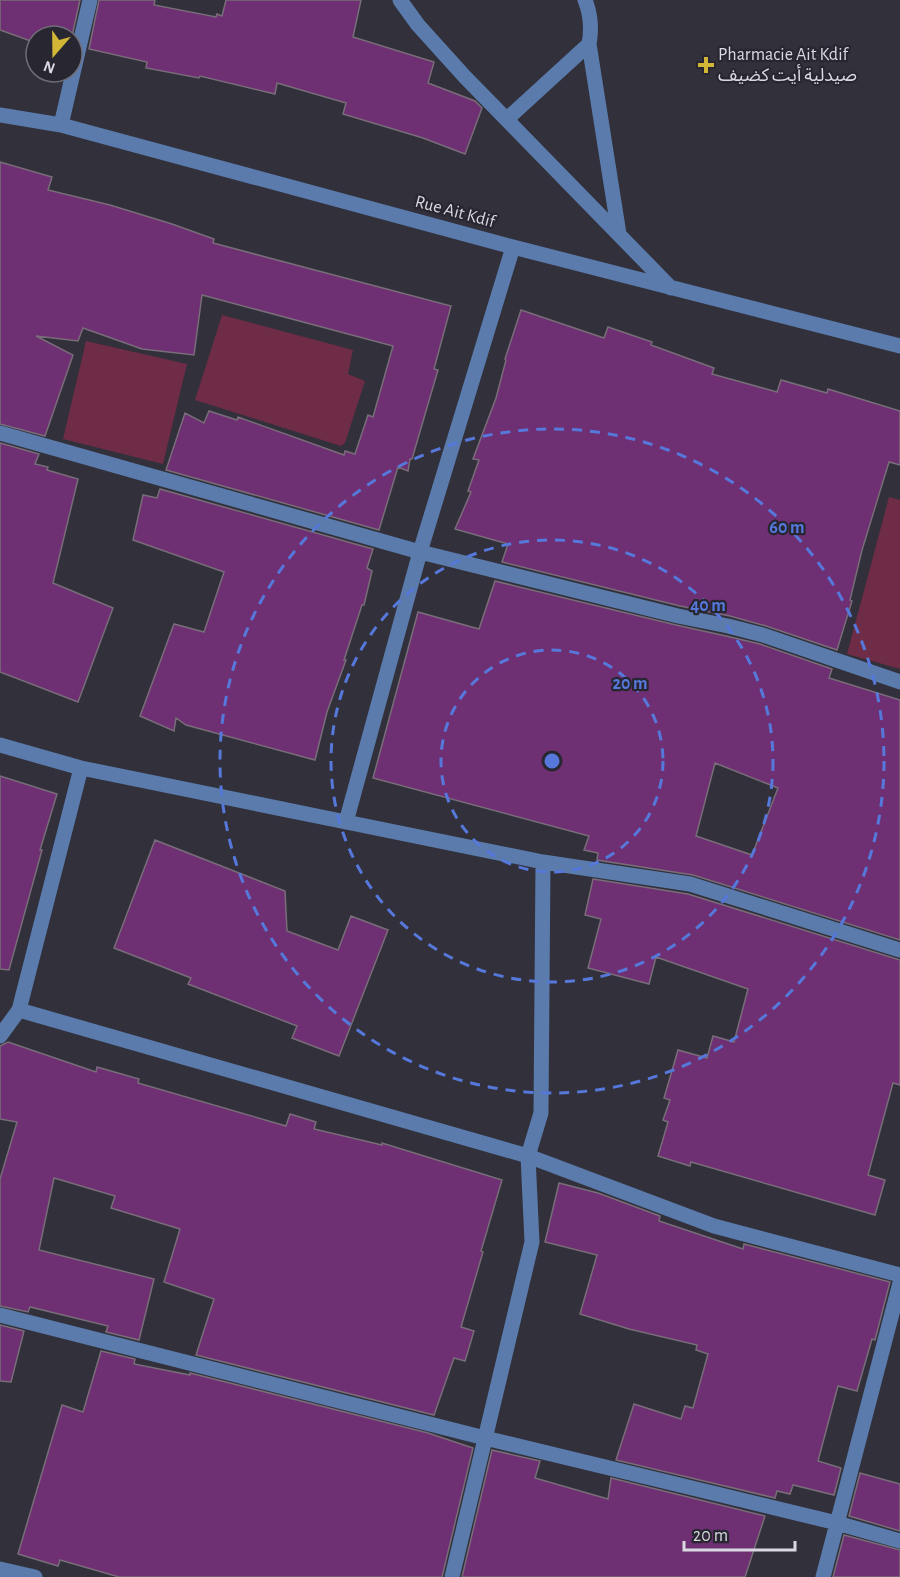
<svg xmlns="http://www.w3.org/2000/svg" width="900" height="1577" font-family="'Alegreya Sans','Noto Sans Arabic',sans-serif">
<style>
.green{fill:#6e2c46}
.building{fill:#6e3073;stroke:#786d78;stroke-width:1.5;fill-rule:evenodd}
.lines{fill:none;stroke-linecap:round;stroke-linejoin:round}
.minor{stroke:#5a7bab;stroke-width:15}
.ring{fill:none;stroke:#5678db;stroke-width:3;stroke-dasharray:10 8}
.poi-dot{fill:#d2b736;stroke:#272631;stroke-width:2}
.labels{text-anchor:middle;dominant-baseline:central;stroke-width:4.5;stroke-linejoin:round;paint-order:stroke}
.poi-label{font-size:18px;fill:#dad9e1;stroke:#272631;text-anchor:start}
.street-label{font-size:18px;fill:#dad9e1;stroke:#272631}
.centre{fill:#5678db;stroke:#272631;stroke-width:3}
.ring-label{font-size:18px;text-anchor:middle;font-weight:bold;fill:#5678db;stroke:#272631;stroke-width:4.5;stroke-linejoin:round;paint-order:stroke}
</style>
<rect width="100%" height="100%" fill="#31303b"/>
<path class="green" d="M222,315L353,350L348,374L365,381L345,443L341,446L195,400Z
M86,341L187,364L163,464L63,439Z
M889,497L900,500V669L847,654Z"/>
<path class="building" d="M0,0H80L72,36H36V43L0,30Z
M99,0H155L154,5L216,17L217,14L222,16L226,0H361L353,37L434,62L428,83L475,101L482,108L465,154L423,138L343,114L346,103L277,83L275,94L200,76L199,78L146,68L147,62L89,49Z
M0,162L52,177L48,190L110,205L172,224L214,239L213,243L451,306L434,369L438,370L412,459H410L408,471L398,467L379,530L166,470L185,413L204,423L209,411L237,420L238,417L344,455L345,451L355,454L368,415L373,417L393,346L202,295L194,355L142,349L83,328L78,341L36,336L73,355L45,436L0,424Z
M521,310L604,338L608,327L652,342L651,345L714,368L712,374L777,392L781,380L827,393L828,389L900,411V465L889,462L862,550L850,600L852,601L837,650L766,626L730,616L680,606L502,562L508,544L455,529L471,492L468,491L479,460L473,459L496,398L506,360L505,359Z
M0,443L39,454L35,464L48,467L47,470L78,479L53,583L113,608L78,702L0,672Z
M160,489L373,549L367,568L372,571L364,605H362L344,660H346L327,712L315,760L186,725L176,718L174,731L140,716L174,624L204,632L224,572L133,540L143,495L157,498Z
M495,581L676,625L726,636L760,644L832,669L829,678L900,700V940L693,875L597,860L598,853L584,850L589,836L373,778L418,612L479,629ZM715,763L778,788L752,855L696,836Z
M0,776L57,794L40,850H42L9,970L0,969Z
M155,840L285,891L287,931L338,950L351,916L388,930L339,1056L292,1038L297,1026L188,984L191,978L114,948Z
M593,879L688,894L900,960V1085L893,1083L868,1175L885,1180L875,1215L691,1162L690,1166L658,1156L668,1122L663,1120L670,1100L664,1098L678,1050L707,1058L713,1036L734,1042L748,989L656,957L649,984L588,968L601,919L585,915Z
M8,1042L96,1072L97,1067L139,1079L138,1083L286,1126L290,1114L316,1122L314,1129L382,1145V1143L502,1180L481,1251L483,1252L461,1327L474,1331L465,1361L454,1358L434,1415L196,1355L214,1299L164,1282L180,1229L111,1208L115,1196L54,1178L39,1250L154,1279L139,1340L106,1332L108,1326L30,1307L28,1312L0,1306V1179L17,1122L0,1119V1046Z
M559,1183L598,1193L660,1216L659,1221L743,1249L744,1244L890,1282L875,1340L872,1339L857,1391L838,1386L818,1461L841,1468L834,1495L793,1485L790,1494L777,1491L775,1498L616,1460L634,1404L681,1419L685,1406L693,1408L708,1354L696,1350L697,1345L629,1329L580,1314L597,1255L545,1242Z
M0,1325L24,1331L11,1382L0,1381Z
M101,1351L135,1359L134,1364L190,1375V1373L428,1433L473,1448L442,1577H119L60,1560L58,1566L18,1554L62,1405L83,1412Z
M492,1450L540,1461L535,1478L608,1499L611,1478L765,1516L745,1577H462Z
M860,1473L900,1484V1531L849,1516Z
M844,1535L900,1550V1577H833Z"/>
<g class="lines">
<path class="minor" d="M400,0L418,25L465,77L671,288
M585,0C591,15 592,28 589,44L619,234
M0,115L61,125L513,247L900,346
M507,119L589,44
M61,125L90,0
M0,433L420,552L678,616L728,626L763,635L900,682
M0,745L81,768L346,822L543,862L690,884L900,950
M346,822L420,552L513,247
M19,1010L528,1156L714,1226L900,1275
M0,1036L19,1010L81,768
M0,1315L485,1438L837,1523L900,1541
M0,1569L35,1577
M452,1577L532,1242L528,1156L541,1113L543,862
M823,1577L900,1283"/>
</g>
<g class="ring">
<circle cx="552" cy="761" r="111"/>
<circle cx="552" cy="761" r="221"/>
<circle cx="552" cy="761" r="332"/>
</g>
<path class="poi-dot" d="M703 56h6v6h6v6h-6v6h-6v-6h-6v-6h6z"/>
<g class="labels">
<g class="poi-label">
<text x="718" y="55">Pharmacie Ait Kdif<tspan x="718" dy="21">صيدلية أيت كضيف</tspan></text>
</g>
<g class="street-label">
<text transform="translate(455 212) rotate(15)">Rue Ait Kdif</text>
</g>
</g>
<circle cx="552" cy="761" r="9" class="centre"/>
<g class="ring-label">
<text x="787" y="533">60 m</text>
<text x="708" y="611">40 m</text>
<text x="630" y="689">20 m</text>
</g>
<g transform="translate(54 54) rotate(200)"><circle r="28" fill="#272631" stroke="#6f6e77" stroke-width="1.5"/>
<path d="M0-4.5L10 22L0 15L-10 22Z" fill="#d2b736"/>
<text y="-9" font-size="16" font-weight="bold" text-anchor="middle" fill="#dad9e1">N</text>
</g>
<path d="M684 1541v9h111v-9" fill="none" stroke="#dad9e1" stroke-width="3"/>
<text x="693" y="1541" font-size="18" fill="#dad9e1" stroke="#272631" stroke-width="4.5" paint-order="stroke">20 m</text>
</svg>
